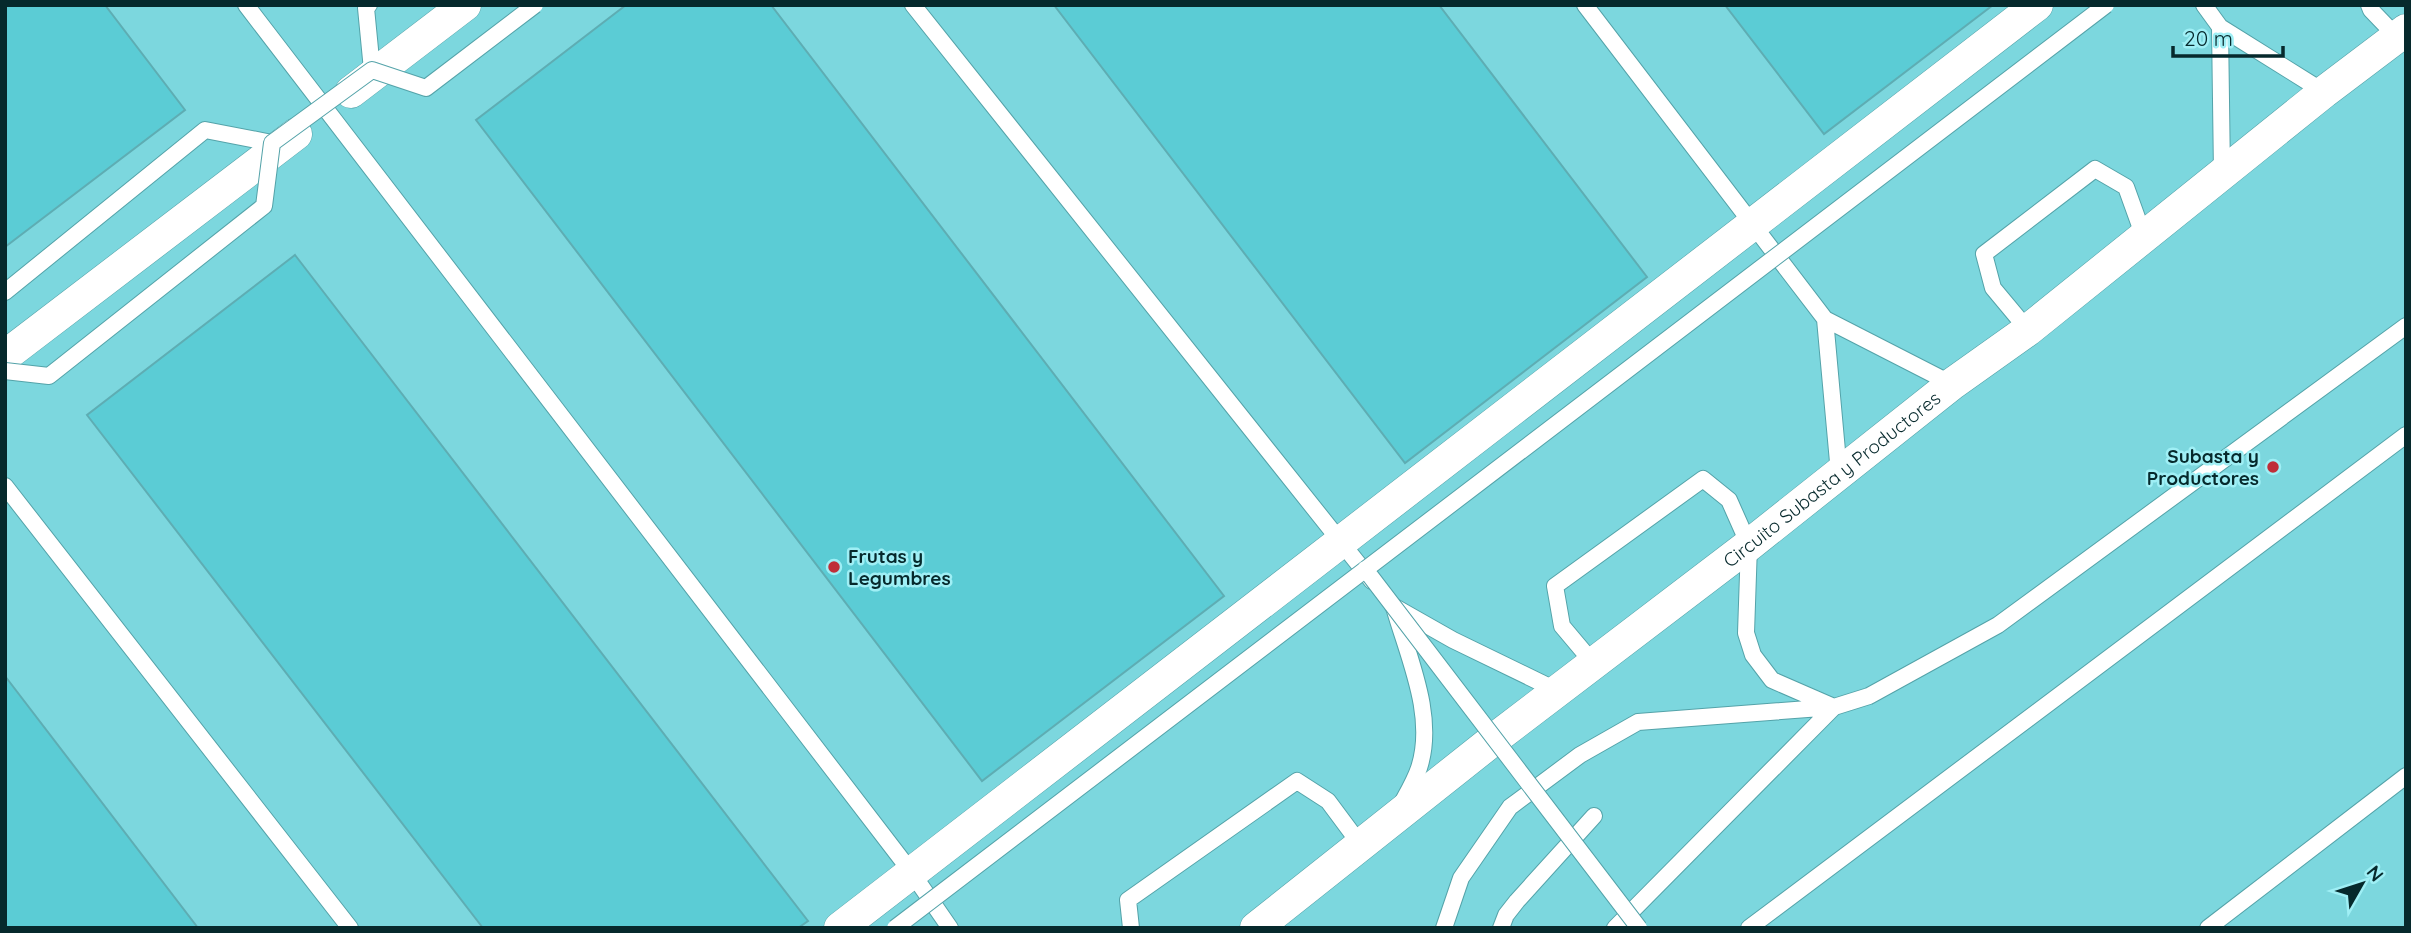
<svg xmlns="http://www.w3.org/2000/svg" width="2411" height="933" font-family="Quicksand,sans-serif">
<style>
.built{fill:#7cd7de}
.building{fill:#5bccd5;stroke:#5eadb3;stroke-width:2}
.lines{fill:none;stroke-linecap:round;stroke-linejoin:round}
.lane-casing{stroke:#54a3a9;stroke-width:18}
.street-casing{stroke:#54a3a9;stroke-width:33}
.lane{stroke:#fff;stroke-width:16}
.street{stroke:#fff;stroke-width:32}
.lane-bridge-casing{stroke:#54a3a9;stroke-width:18;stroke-linecap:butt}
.lane-bridge{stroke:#fff;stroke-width:16}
.poi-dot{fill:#bf2e39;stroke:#9feff5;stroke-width:2.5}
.labels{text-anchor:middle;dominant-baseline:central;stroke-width:5;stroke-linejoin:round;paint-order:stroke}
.poi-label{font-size:19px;font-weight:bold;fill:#06292c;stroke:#9feff5;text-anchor:end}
.street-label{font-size:19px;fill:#06292c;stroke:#9feff5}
</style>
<rect width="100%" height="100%" fill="#92e2e8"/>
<path class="built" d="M5,5H2406V928H5Z"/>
<path class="building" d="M5,5H105L185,110L5,247Z
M626,5H771L1224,596L982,781L476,120Z
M1054,5H1439L1647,277L1405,463Z
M1725,5H1993L1824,134Z
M295,255L808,921L798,928H483L87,415Z
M5,676L198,928H5Z"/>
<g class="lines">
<g class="lane-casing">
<path id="lane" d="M246,5L912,873L950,928
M369,5L366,8L372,70
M913,5L1372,581
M1585,5L1825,319L1952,384
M2204,5L2220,27L2324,92
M2369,5L2371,10L2396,36
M2220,27L2222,174
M5,292L205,130L272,143
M1825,319L1839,473
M2028,330L1993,288L1984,254L2095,169L2126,187L2144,237
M5,486L350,928
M1393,606L1453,640L1558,691
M1394,607C1408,657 1436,716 1419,768C1415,780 1408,792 1402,803
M1594,664L1562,626L1555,586L1703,479L1729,500L1749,545L1746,633L1753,655L1772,680L1834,707L1869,696L1998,625L2406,326
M1131,928L1128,900L1297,781L1328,801L1360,844
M1444,928L1461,878L1510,807L1580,755L1638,722L1834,707L1615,928
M1501,928L1506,915L1517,901L1594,816
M1749,928L2406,435
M2208,928L2406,776"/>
</g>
<g class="street-casing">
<g id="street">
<path d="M351,92L465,5"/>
<path d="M5,356L296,134"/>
<path d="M840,928L2037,5"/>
<path id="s1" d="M1256,928L1493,740L1749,545L1952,384L2028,330L2324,92L2406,30"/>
</g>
</g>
<use href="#lane" class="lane"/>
<use href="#street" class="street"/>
<g class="lane-bridge-casing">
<path id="lane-bridge" d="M5,371L49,376L264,206L272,143L372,70L426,88L535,5
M1365,569L1639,928
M895,928L2106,5"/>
</g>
<use href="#lane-bridge" class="lane-bridge"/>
</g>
<g class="poi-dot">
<circle cx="2273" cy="467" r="7"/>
<circle cx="834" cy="567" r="7"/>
</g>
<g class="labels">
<g class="poi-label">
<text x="2259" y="456">Subasta y<tspan x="2259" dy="22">Productores</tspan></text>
<text x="848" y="556" text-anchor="start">Frutas y<tspan x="848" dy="22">Legumbres</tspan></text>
</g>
<g class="street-label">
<text stroke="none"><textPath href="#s1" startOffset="730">Circuito Subasta y Productores</textPath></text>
</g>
</g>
<rect width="2411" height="933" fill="none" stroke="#06292c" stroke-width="14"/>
<g transform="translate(2362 884) rotate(51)" stroke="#9feff5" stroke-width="5" paint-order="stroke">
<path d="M0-5L12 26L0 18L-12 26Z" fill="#06292c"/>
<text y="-10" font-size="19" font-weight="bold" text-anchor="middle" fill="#06292c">N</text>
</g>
<path d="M2173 46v10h110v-10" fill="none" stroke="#06292c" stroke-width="3.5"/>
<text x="2184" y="46" font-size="21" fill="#06292c" stroke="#9feff5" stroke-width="5" paint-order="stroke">20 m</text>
</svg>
